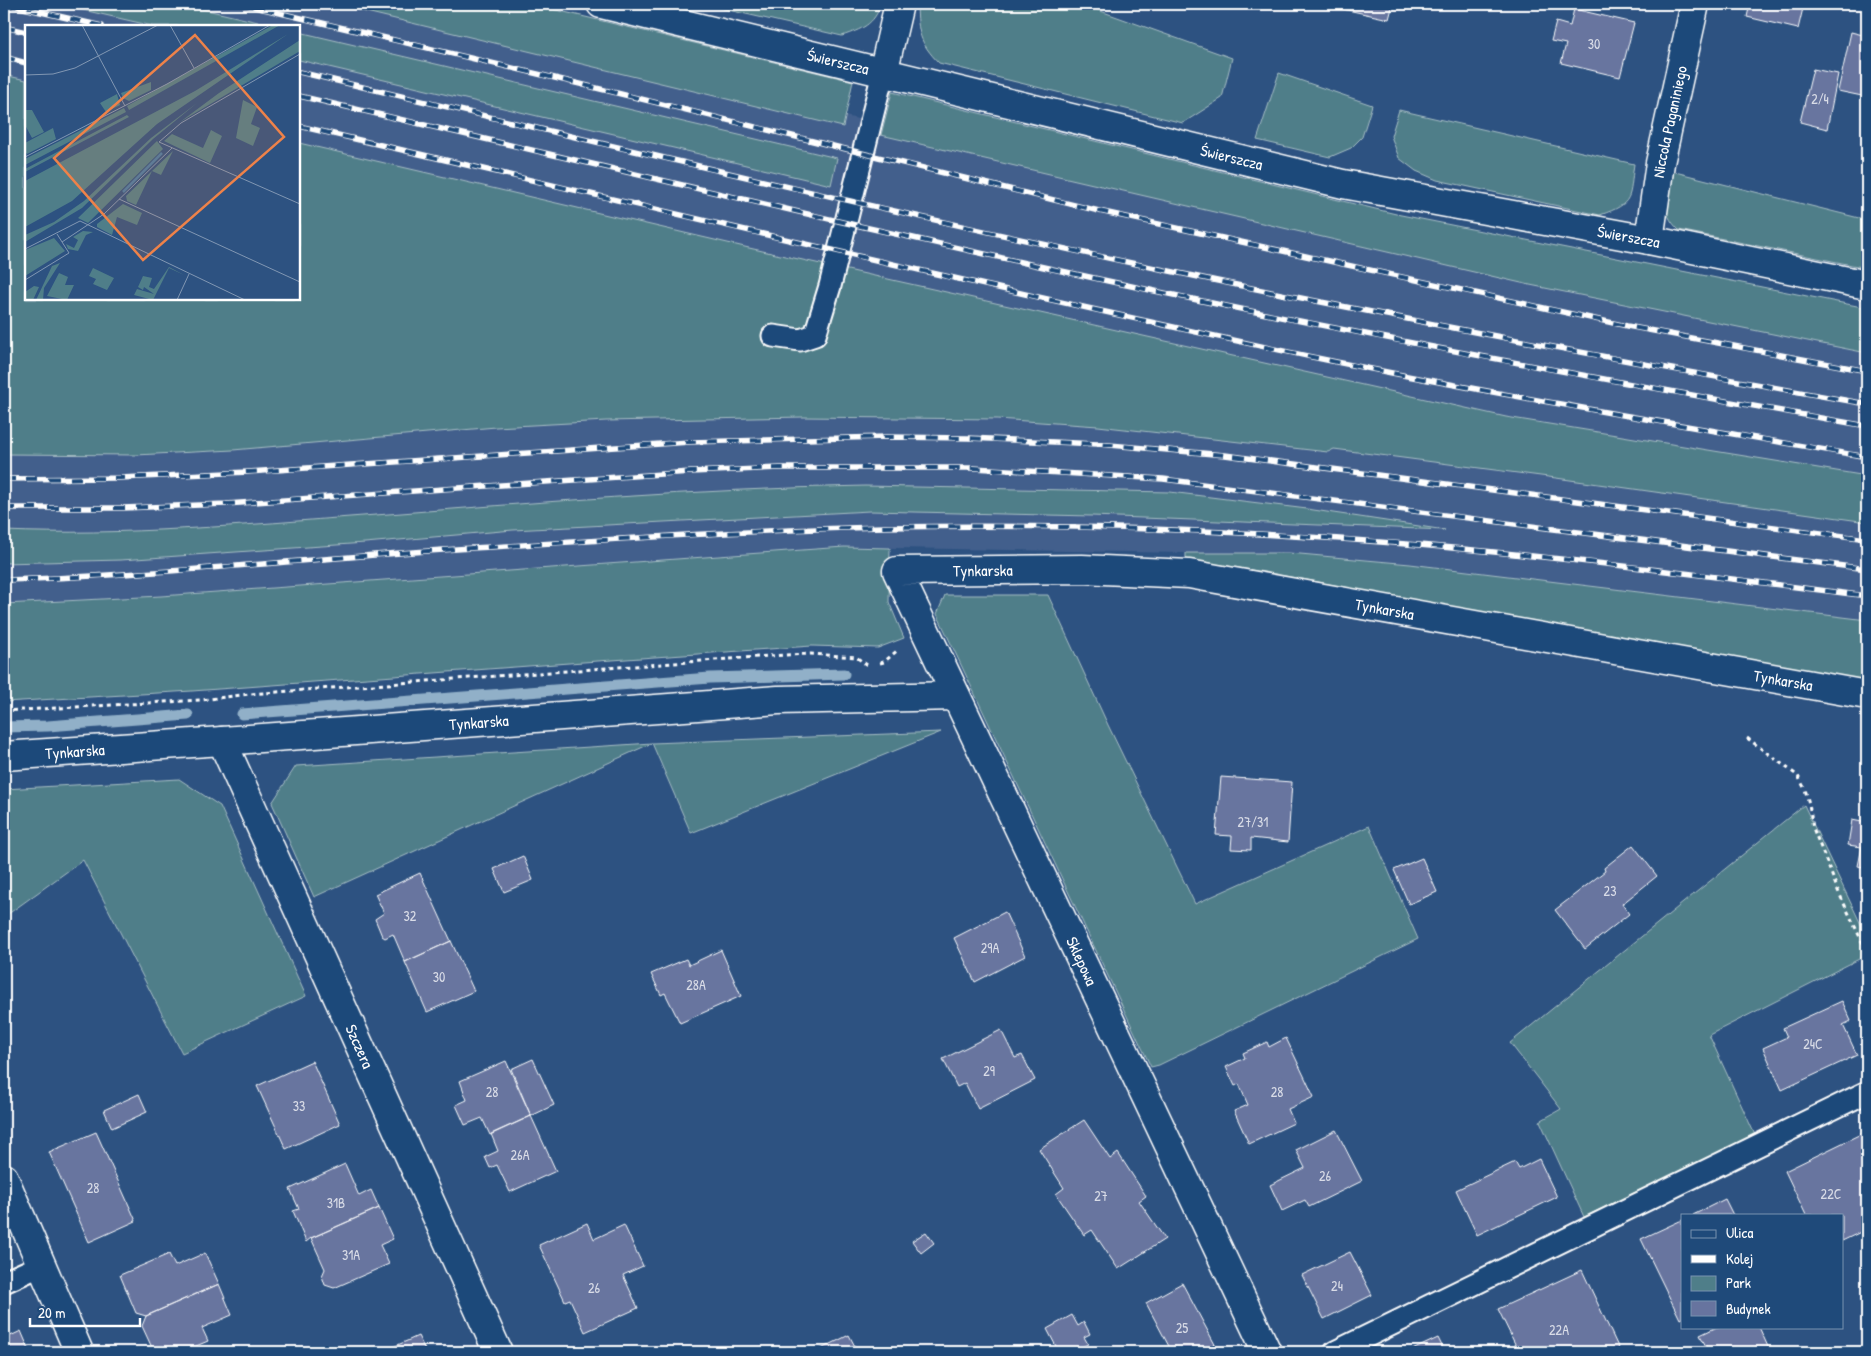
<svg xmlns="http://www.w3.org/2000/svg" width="1871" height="1356" font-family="'Patrick Hand',sans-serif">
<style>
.built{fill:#425f8c;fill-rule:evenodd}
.green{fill:#4f7e89;stroke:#a7bec4}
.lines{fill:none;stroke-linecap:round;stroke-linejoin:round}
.stream{stroke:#91b0c8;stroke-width:11}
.building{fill:#67749f;stroke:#fff}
.lane-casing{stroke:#fff;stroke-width:25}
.street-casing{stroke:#fff;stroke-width:31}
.secondary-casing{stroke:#fff;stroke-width:31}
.path{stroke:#fff;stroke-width:3;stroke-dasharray:4 4;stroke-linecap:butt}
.lane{stroke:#1f4a7a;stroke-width:21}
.street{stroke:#1f4a7a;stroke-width:28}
.secondary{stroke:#1f4a7a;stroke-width:28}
.rail-casing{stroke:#fff;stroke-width:5.5}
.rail{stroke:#1f4a7a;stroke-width:4;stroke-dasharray:11;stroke-linecap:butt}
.labels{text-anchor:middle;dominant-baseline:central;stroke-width:4;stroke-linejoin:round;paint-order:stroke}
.number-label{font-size:14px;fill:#d9dce7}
.street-label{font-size:16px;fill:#fff;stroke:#1f4a7a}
.inset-river{fill:none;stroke:#477ba4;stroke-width:2.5}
.inset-road{fill:none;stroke:#8197b3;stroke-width:1}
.view{fill:#ee8249;fill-opacity:0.15;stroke:#ee8249;stroke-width:2.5}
.inset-edge{fill:none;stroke:#fff;stroke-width:2.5}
</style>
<rect width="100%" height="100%" fill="#2d5281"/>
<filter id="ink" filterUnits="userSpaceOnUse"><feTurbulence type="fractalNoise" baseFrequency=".02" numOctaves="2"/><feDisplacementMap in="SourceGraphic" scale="10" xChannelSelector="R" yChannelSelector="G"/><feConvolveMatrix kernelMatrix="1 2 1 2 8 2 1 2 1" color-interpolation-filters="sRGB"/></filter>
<g filter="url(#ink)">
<path class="built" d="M4,4H499L845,116L892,127L1395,222L1867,316V620L1410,564L1289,553H1186L840,547L161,596L4,604ZM26,26H299V299H26Z"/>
<path class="green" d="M57,4H181L275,26H153Z
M333,4H531L853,81L843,127Z
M702,4H881C874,25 862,29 842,36Z
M917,4H1081L1232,58L1222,98L1183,123L939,63C919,42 918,33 917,4Z
M299,32L837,158L831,185L299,60Z
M1279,73L1372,105L1362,137L1351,148L1330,157L1257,140Z
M4,75L26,80V299H299V143L749,248L1506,417L1867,476V522L1556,478L1334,449L1328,452L1098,426L997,419L803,417L606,421L496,427L233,450L136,455L4,454Z
M892,92L1396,214L1867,308V353L1530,285L881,135Z
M1399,110L1634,164C1629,198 1635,203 1600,215L1437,180L1416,171L1399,158L1391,136Z
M1667,170L1867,220V268L1679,230C1659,211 1666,196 1667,170Z
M865,486L1170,492L1307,509L1445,530L1092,516L870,511L513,530L365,543L121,560L4,563V531C123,536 244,525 363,516C530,503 697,489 865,486Z
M844,547L890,548L889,602L904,638L878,648L812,646L569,663L192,691L4,702V604L161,596Z
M1186,553H1289L1410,564L1867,620V685L1270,573L1222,565L1186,561Z
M945,595H1048L1108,725L1195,904L1369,826L1418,939L1159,1065L1151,1067L937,614Z
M941,732L691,833L652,743L314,897L272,803L296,766L652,743Z
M179,779L220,806L306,996L182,1053L83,860L4,917V789Z
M1804,805L1867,937V955L1709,1035L1755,1135L1584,1217L1540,1121L1561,1109L1510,1043Z"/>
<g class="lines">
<path class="stream" d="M242,714L710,678L844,674
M4,727L48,726L188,715"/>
</g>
<path class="building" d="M1329,4H1393L1389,19L1329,6Z
M1750,4H1804L1798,29L1747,17Z
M1574,9L1634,23L1620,77L1561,63L1566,44L1551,41L1556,22L1570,26Z
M1851,32L1867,36V100L1862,99V96L1838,91Z
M1813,69L1838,74L1827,129L1800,122Z
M1221,777L1292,782L1288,842L1251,838V850L1231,849L1232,836L1216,835Z
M1852,820L1867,823V868L1858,866L1862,847L1848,845Z
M1633,845L1657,876L1622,904L1629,914L1585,949L1555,910L1605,871L1604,868Z
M523,856L533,880L504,892L494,869Z
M1422,858L1437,892L1409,904L1394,870Z
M420,873L451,941L405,962L393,934L385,938L382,936L375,919L384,913L375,894Z
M1005,912L1025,956L975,982L954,938Z
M451,941L474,991L427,1012L405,962Z
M721,950L741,996L680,1023L665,993L661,995L651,974L686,959L689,965Z
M1842,1001L1851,1021L1843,1025L1857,1055L1782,1090L1763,1048L1787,1037L1783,1028Z
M1001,1030L1015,1058L1022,1055L1035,1080L978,1109L965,1083L957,1087L943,1059Z
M1286,1038L1314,1097L1288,1109L1294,1123L1249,1144L1234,1111L1248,1105L1239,1084L1235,1086L1226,1067L1245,1058L1243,1053L1267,1042L1269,1047Z
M533,1059L554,1105L531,1116L511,1069Z
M312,1061L340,1124L286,1149L257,1086Z
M506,1061L531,1116L490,1135L482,1118L465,1125L456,1105L467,1100L460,1081Z
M139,1094L147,1112L112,1128L104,1110Z
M531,1116L556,1171L510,1192L497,1165L490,1168L485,1157L498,1151L491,1134Z
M1084,1120L1110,1159L1118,1153L1146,1196L1139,1201L1165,1239L1118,1269L1092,1230L1084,1235L1056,1194L1064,1188L1039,1149Z
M1336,1130L1362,1181L1309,1207L1305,1200L1282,1211L1270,1185L1305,1168L1296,1150Z
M1867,1131V1229L1842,1241V1215H1806L1785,1171Z
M96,1132L136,1221L89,1242L49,1152Z
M1539,1159L1557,1197L1477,1235L1456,1190L1515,1162L1519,1169Z
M345,1164L359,1196L371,1190L379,1208L311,1238L306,1242L293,1211L299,1209L290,1189Z
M1725,1199L1733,1215H1693Z
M379,1208L393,1239L380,1245L389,1264L334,1288L325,1285L322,1276L325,1269L311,1238Z
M1682,1220V1318L1680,1319L1641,1239Z
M587,1223L594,1239L624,1225L643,1266L623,1275L638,1308L585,1332L570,1299L565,1301L539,1245Z
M926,1232L934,1243L921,1253L912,1241Z
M1350,1252L1372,1295L1324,1319L1302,1275Z
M205,1253L219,1284L146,1316L136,1313L120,1275L169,1254L175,1266Z
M1582,1270L1619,1349L1612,1352H1519L1498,1309Z
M1182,1283L1219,1352H1172L1146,1303Z
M219,1284L232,1315L202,1328L208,1341L182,1352H154L142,1326L146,1316Z
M1072,1315L1078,1326L1084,1322L1090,1334L1084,1337L1088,1344L1072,1352H1059L1047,1329Z
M1717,1327H1759L1769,1349L1764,1352H1709L1700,1335Z
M21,1331L30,1352H4V1339Z
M849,1335L858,1352H815Z
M418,1336L426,1352H381L407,1341Z
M1438,1338L1445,1352H1408Z"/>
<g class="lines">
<g class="lane-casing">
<path id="lane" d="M773,336L800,340L815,335L830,286L883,73
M4,1282L42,1265
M1335,1352L1867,1092"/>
</g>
<g class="street-casing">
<g id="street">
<path d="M883,73L899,4"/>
<path id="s1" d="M1649,240L1660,163L1695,4"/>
<path id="s2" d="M222,741L498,1352"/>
<path id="s3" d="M4,756L222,741L778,700L956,696"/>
<path d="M4,1178L79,1352"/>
<path id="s4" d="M1267,1352L897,571L1082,569L1189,574L1867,695"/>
</g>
</g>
<g class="secondary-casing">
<g id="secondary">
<path id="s5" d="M601,4L1343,184L1649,240L1867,285"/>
</g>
</g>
<path class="path" d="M880,663L884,662L899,649
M4,711L201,700L250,694L784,655L811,654L856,657L867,665
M1747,738L1798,776L1805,789L1809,804L1813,828L1839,893L1867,952"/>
<use href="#lane" class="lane"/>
<use href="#street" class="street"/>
<use href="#secondary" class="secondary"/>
<g class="rail-casing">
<path id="rail" d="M6,4L102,26
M242,4L580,84L1099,211L1627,326L1867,371
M4,27L26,32
M4,57L26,63
M299,72C639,152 978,234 1321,302C1502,338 1685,372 1867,404
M299,96C600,165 900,238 1202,301C1423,347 1645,387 1867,426
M299,126C636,204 973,285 1312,357C1496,395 1682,425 1867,457
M4,479L120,478L248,472L690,442L887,437L968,438L1098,444L1225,455L1867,539
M4,508H123L226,504L691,472L780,468H974L1163,479L1867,569
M4,580C160,575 316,558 472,548C610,540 747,530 885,527C1063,524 1242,530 1419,545C1569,558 1718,577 1867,596"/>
</g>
<use href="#rail" class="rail"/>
</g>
</g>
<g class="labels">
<g class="number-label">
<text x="1594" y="43">30</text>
<text x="1820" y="98">2/4</text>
<text x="1253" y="821">27/31</text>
<text x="1610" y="890">23</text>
<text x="410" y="915">32</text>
<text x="990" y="947">29A</text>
<text x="439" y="976">30</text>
<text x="696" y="984">28A</text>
<text x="1813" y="1043">24C</text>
<text x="989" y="1070">29</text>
<text x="492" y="1091">28</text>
<text x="1277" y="1091">28</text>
<text x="299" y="1105">33</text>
<text x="520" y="1154">26A</text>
<text x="1325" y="1175">26</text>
<text x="93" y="1187">28</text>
<text x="1831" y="1193">22C</text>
<text x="1101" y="1195">27</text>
<text x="336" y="1202">31B</text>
<text x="351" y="1254">31A</text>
<text x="1337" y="1285">24</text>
<text x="594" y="1287">26</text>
<text x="1182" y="1327">25</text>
<text x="1559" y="1329">22A</text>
</g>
<g class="street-label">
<text stroke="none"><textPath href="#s5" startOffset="244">Świerszcza</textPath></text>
<text stroke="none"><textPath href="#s1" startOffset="120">Niccola Paganiniego</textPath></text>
<text stroke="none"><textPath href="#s5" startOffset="649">Świerszcza</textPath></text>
<text stroke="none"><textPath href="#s5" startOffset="1054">Świerszcza</textPath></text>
<text stroke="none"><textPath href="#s4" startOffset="950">Tynkarska</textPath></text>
<text stroke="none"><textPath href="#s4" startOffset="1355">Tynkarska</textPath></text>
<text stroke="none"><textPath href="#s4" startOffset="1760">Tynkarska</textPath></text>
<text stroke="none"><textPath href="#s3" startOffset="476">Tynkarska</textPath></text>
<text stroke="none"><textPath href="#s3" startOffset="71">Tynkarska</textPath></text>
<text transform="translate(1082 961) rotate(65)">Sklepowa</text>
<text stroke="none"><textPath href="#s2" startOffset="335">Szczera</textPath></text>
</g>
</g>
<g transform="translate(25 25)">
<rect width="275" height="275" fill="#2d5281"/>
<path d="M248,0H255L104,85L102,81ZM263,9L132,99L47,176L0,202V156L170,66ZM275,15V26L155,97L194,68ZM126,57V65L104,76L98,73L96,68ZM92,69L95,80L81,87L75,78ZM218,75L232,82L226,99L235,103L228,121L211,113ZM172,78L128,114L57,183L0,217V210L29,197L59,176L126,113ZM99,83L101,87L0,140V134ZM0,85H7L19,107L7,113L0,100ZM102,90L104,92L0,147V144ZM28,103L31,114L2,129L0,126V118ZM186,105L197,111L185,138L139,116L147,109L178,123ZM132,116L138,124L63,198L53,193ZM148,126L136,150L127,146L111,180L102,176L101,171L127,146ZM98,179L117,188L112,200L92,192L87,210L72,202V199ZM58,206L68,207L61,210L53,226L43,224L41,219L49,223L53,215L48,212ZM29,213L40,226L0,251V225ZM35,238L19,263L18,275H11L27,241ZM144,242L159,250L144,243L128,275L109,270L112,264L129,269L119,262L118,265L113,262L118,251L127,253L124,262L129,264ZM68,243L89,253L82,265L68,259L71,254L64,251ZM34,248L43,252L40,260H49L42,275L22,271ZM9,261L14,262L8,275H1L0,267Z" fill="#4f7e89"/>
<path class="inset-river" d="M98,167L137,128"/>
<path class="inset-road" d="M57,0L100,81M145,0L169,43M275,29L156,98L134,117L275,179M0,50L28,49L50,43L133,0M0,132L142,59L245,0M94,174L275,257M37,217L79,189L147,123M0,224L55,196L220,275M0,255L44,228L32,209M152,275L164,249"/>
<path class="view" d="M170,10L259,112L118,235L29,133Z"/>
<rect width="275" height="275" class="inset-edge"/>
</g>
<rect width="1871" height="1356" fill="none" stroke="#1f4a7a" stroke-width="20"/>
<rect x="10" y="10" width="1851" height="1336" fill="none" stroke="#fff" stroke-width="2" filter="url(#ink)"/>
<rect x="1681" y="1214" width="162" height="115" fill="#1f4a7a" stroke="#7992af"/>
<rect x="1691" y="1230" width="25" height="8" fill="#1f4a7a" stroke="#7992af"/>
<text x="1726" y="1238" font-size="15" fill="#ffffff">Ulica</text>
<rect x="1691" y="1255" width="25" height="8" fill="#ffffff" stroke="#7992af"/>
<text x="1726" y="1264" font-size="15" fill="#ffffff">Kolej</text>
<rect x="1691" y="1276" width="25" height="15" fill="#4f7e89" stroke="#7992af"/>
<text x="1726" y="1288" font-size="15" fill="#ffffff">Park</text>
<rect x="1691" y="1301" width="25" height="15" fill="#67749f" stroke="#7992af"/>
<text x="1726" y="1314" font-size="15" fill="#ffffff">Budynek</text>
<path d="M30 1318v8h110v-8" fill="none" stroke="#ffffff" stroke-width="2.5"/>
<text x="38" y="1318" font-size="15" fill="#ffffff" stroke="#1f4a7a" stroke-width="4" paint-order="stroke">20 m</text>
</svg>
